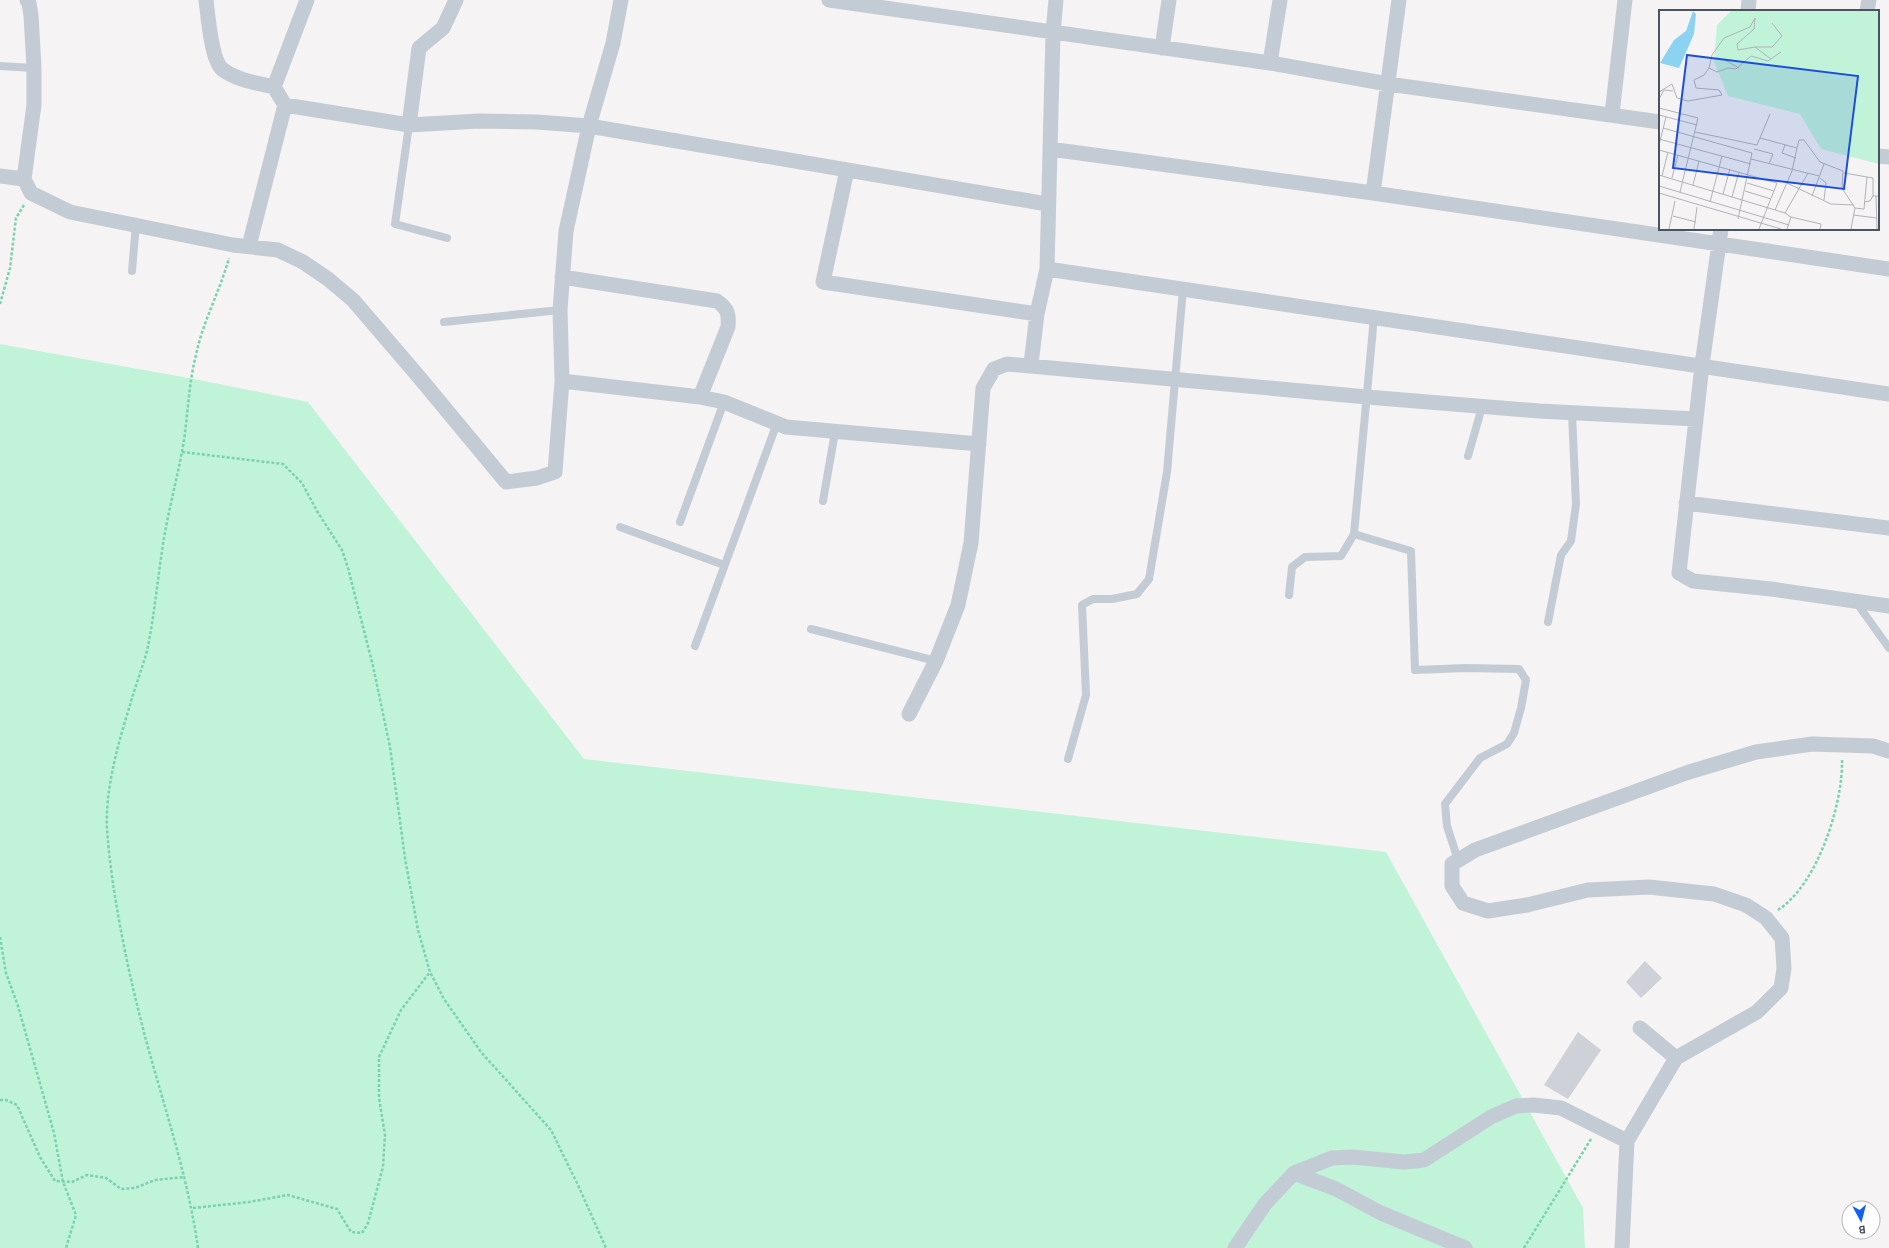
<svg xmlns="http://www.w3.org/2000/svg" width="1889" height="1248" font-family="Barlow,sans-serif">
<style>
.green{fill:#c1f3d9}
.building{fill:#cfd1d8}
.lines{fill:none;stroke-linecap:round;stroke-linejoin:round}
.path{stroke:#77d3ae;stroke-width:2.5;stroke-dasharray:3 2;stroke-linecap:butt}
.lane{stroke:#c3ccd4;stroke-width:8}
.street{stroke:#c3ccd4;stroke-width:15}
.inset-road{fill:none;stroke:#b0b3b9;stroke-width:1}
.view{fill:#1d4ed8;fill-opacity:0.15;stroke:#1d4ed8;stroke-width:2}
.inset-edge{fill:none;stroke:#495462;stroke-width:2}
</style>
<rect width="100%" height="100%" fill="#f5f3f3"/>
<path class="green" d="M0,344L194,379L308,402L584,759L1386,852L1583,1208L1585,1248H0Z"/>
<path class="building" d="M1645,961L1662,978L1641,998L1626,982Z
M1578,1032L1601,1050L1568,1099L1544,1085Z"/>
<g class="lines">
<path class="path" d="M0,304L10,268L16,218L24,205
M182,452L283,464L302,483L317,511L342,550L348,568L373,666L390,747L405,858L418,930L430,972L444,999L481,1052L551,1130L578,1185L606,1248
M1778,910C1817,885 1843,805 1842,760
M0,937L6,973L18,1006L54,1133L63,1182L76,1215L66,1248
M0,1100H6L17,1105L40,1157L55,1181L72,1182L87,1175L106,1178L121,1189L135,1188L155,1180L185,1177
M193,1208L249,1202L288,1195L337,1209L351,1232L362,1233L368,1223L383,1167L385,1135L379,1098V1057L401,1010L430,972
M198,1248C188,1177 165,1110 146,1040C129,976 112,897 107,830C105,789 118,744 130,705C135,687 142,669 147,651C154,618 157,584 162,551C167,514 178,477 184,440C188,412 189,382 196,355C203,321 220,291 229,258
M1524,1248L1591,1139"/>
<path class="lane" d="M0,66L34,68
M409,125L395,224L447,238
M132,271L136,224
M444,322L560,310
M1468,456L1482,407
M823,501L835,432
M680,522L724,402
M620,527L724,565
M1354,534L1411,551L1415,670L1466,668L1519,669L1526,680L1521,708L1514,733L1507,744L1480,758L1445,804L1447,826L1458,860
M1289,595L1292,567L1305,557L1341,556L1354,534L1374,317
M1856,602L1889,648
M1548,622L1561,555L1571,541L1576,504L1572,413
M811,629L936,661
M695,646L777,423
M1068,759L1086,695L1082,605L1093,599H1112L1137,594L1149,579L1167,472L1183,289"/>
<path class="street" d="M27,0L29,3L31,15L34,68V105L24,179L31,193L70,212L233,245L278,250L303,262L328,279L353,300L419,377L506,482L537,478L555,472L562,381
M206,0C208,15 211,59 222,69C236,80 257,83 274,87
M621,0L613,43L589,126L566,231L560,310L562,381L700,397L724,402L786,427L979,444
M829,0L1270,63L1388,84L1660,122
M1056,0L1053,33L1047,269L1889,394
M1748,11L1749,0
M1867,11L1869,0
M1162,48L1169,0
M1270,63L1280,0
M285,105L409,125L479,121L537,122L589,126L1047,204
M1612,114L1625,0
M409,125L419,48L443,28L456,0
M1050,149L1373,193L1889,269
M1878,156L1889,157
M847,170L823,282L1037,314
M0,176L24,179
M1373,193L1399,0
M1721,229L1702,365L1679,573L1693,581L1771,589L1889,606
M249,246L285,105L274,87L307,0
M562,277L717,301C728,309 729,314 728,327L700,397
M1031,364L1037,314L1047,269
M1686,503L1889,528
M909,714L936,661L958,605L971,543L983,388L994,369L1007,364L1367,397L1539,411L1696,419
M1640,1028L1676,1058
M1294,1173L1336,1189L1381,1213L1465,1248
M1235,1248L1265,1204L1294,1173L1332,1158L1352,1157L1404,1162L1424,1160L1491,1117L1516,1106L1534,1105L1561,1108L1627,1141
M1622,1248L1627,1141L1676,1058L1757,1012L1781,988L1784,968L1782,938L1766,918L1746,905L1714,894L1649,887L1588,890L1527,905L1488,911L1463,903L1452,886V864L1475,850L1689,772L1756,752L1812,744L1873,746L1889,751"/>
</g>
<g transform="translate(1659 10)">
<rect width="220" height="220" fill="#f5f3f3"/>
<path d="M72,1H220V154L162,139L141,104L69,86L55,52L58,15Z" fill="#c1f3d9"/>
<path d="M34,1L37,4L35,24L20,58L1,53L15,30L27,21Z" fill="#8cd3f1"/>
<path class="inset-road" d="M96,37L112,49M66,50L80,58M50,58L58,62L69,58L77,59L92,46L109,51L122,42M0,82L13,74L18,88L29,91L63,85L60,80L37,78L35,70L45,65L50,58L53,45L65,28L91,17L96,8L95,19L78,34L79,40L96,37H113L123,26L113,13M0,89L5,80L14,81M0,98L39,108L21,182M0,105L38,115M4,118L93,143L79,209M36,122L98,135L111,104M101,128L138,138L133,161L116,200M0,129L92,154M0,135L7,107M126,135L123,143L137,148M138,138L140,130H145L161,152L184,161L183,178L196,198L192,219M95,139L114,144L110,154M0,140L118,173L100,219M92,149L160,166M185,163L214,168V186M0,165L126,203M3,166L9,142M13,168L19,145M161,168L167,173L165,190M88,173L115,181M128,173L172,194L195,195M34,175L40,151M0,176L130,215M86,181L112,189M0,183L122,219M64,184L71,159M153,186L165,154M217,186L218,219M73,187L80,162M51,192L63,146M205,192L211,191L214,186H220M196,198L205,199L208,167M194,205L218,208M14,206L37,212M132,207L162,214L161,219M10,219L16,191M35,219L38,197M128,219L132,207L126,203L149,163"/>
<path class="view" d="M28,45L199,66L185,179L14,158Z"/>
<rect width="220" height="220" class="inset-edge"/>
</g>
<g transform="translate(1861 1220) rotate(173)"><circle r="19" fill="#ffffff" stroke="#b6bbc0"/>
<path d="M0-3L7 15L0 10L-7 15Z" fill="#125ff0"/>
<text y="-6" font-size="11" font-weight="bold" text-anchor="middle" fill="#495462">B</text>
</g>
</svg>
